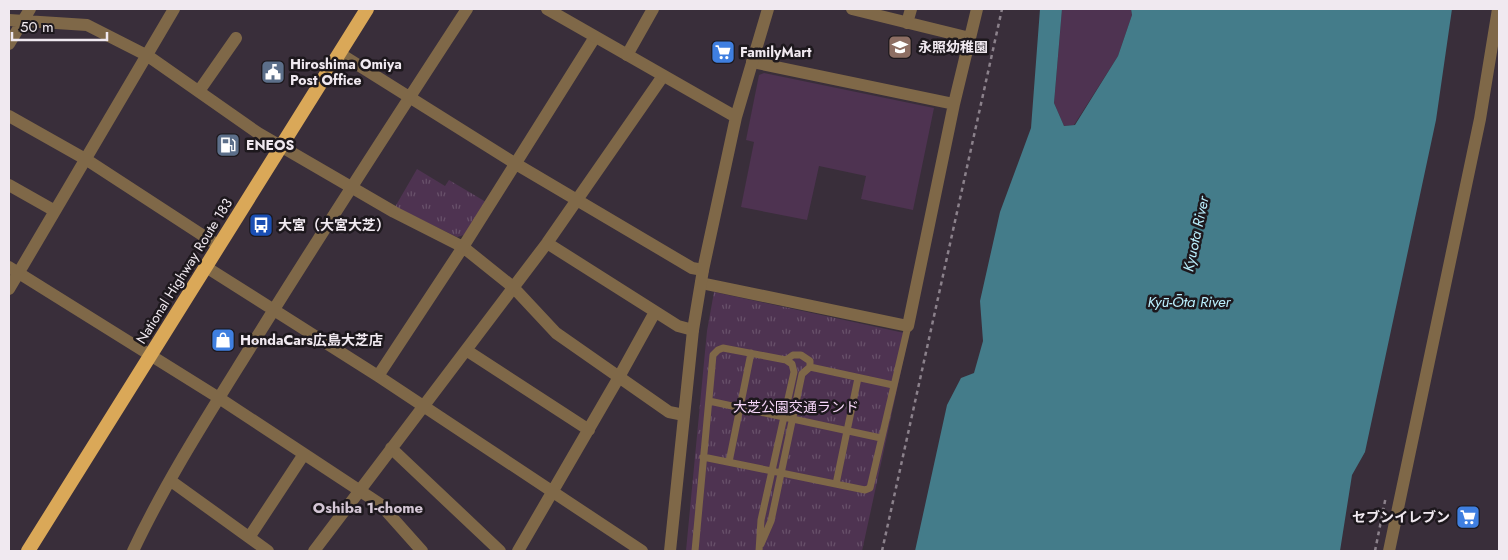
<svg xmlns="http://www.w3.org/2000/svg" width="1508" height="560" font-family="Jost,'Noto Sans JP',sans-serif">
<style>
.grass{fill:#4e3351}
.park{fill:url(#park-tufts)}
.water{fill:#447c8a}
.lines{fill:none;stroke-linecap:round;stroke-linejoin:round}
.path{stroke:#8b818b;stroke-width:2.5;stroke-dasharray:4 4;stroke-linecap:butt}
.service{stroke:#7f6848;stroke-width:7}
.minor{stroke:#7f6848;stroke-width:12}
.tertiary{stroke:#7f6848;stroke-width:12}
.trunk{stroke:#daa858;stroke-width:14}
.labels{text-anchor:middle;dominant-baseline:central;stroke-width:5;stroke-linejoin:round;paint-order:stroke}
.poi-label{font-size:14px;font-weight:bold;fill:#f0e9f0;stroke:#1d181d;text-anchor:start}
.street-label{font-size:14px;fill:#f0e9f0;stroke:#1d181d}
.park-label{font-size:14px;fill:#f7d8fa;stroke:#1d181d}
.water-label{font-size:15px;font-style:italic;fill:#baeefc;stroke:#1d181d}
.neighbourhood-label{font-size:15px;font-weight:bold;fill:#d4c6d5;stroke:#1d181d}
</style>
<defs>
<pattern id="park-tufts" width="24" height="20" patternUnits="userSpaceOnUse" patternTransform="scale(1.25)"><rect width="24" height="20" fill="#4e3351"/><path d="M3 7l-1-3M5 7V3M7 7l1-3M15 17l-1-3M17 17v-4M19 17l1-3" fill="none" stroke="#68516a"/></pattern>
</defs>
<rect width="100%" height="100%" fill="#392e3a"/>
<path class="grass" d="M1062,9H1131L1132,15L1118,56L1074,125L1064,126L1054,103Z
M764,73L934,108L913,210L861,199L866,176L819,166L807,220L741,207L754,142L746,140L759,75Z"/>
<path class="park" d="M417,169L445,186L449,180L486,202L464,235L457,237L395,207Z
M714,292L909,334L862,551H686L707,331Z"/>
<path class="water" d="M1040,9H1062L1054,103L1064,126L1075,125L1118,56L1132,15L1131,9H1452L1436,120L1365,452L1352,475L1340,551H915L947,405L961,378L974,373L983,341L980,301L1000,212L1031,128Z"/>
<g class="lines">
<path class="path" d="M882,551L1002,9
M1375,551L1386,496"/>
<path class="service" d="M810,367L893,385
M709,401L881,438
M703,457L865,490L870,488L908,326
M729,462L751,353
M836,484L858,378
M695,551L713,355L718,350L723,348L786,360L793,355H801L810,361V367L802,374L771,521L761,544
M759,551L761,520L794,372L792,364L786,360"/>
<path class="minor" d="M852,9L970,38
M9,20L87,25L148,56L258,133L394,212L463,247L513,287L556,333L669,412L684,415
M907,23L911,9
M9,44L30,9
M339,53L516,164L692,268L703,270
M627,55L653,9
M752,62L954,104
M199,91L236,38
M9,116L87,160L219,246
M9,185L55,211
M547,243L678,326L693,330
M9,267L219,398L380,504L422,551
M206,267L378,376L642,551
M701,283L908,326L954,104L977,9
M9,289L174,9
M466,350L589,430
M378,376L463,247L595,37
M391,448L500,551
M171,481L268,551
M250,536L304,454
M133,551C166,481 209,414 250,348C321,233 394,121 467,9
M314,551L547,243L663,76
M518,551L619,377L655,312
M1389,551L1480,119L1498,9"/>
<path class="tertiary" d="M547,9L736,117
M670,551L693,330L703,270L736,117L768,9"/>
<path class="trunk" d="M28,551L367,9"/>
</g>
<defs>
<g id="school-square" transform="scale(1.25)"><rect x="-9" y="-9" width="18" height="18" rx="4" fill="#8d6e63" stroke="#1d181d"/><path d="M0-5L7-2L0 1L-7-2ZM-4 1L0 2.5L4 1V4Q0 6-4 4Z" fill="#fff"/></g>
<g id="supermarket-square" transform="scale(1.25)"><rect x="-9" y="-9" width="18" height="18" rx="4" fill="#3f7fe0" stroke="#1d181d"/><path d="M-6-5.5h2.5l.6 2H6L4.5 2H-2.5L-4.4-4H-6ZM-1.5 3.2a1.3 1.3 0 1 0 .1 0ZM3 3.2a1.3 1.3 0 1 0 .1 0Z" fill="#fff"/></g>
<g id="civic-square" transform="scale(1.25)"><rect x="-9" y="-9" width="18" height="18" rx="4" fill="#5c6f8a" stroke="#1d181d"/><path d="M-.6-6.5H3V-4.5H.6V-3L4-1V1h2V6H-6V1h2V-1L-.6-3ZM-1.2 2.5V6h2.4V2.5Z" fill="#fff"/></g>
<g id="fuel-square" transform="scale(1.25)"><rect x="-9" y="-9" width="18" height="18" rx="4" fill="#5c6f8a" stroke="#1d181d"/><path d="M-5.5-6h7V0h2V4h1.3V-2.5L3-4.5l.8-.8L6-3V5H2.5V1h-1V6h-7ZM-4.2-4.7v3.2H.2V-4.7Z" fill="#fff"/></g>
<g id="bus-square" transform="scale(1.25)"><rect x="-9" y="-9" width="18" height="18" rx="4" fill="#1a4fb4" stroke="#1d181d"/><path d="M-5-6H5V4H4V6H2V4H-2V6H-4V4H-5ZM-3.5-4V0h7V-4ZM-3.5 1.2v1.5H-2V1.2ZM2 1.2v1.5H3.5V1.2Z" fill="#fff"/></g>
<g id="shop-square" transform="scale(1.25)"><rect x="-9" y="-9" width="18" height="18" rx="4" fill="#3f7fe0" stroke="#1d181d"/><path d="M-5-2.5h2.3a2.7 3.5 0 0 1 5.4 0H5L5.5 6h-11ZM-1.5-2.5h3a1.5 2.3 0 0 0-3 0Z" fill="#fff"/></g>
</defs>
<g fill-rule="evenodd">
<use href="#school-square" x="900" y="47"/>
<use href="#supermarket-square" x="723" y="52"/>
<use href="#civic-square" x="273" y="72"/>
<use href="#fuel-square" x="228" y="145"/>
<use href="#bus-square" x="261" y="225"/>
<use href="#shop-square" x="223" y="340"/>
<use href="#supermarket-square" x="1468" y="517"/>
</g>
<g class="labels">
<g class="poi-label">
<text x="918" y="47">永照幼稚園</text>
<text x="740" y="52">FamilyMart</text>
<text x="290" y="64">Hiroshima Omiya<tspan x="290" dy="16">Post Office</tspan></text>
<text x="246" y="145">ENEOS</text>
<text x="278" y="225">大宮（大宮大芝）</text>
<text x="240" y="340">HondaCars広島大芝店</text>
<text x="1450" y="517" text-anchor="end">セブンイレブン</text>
</g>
<g class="street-label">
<text transform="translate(184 271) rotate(-58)">National Highway Route 183</text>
</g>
<g class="park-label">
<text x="796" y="407">大芝公園交通ランド</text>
</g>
<g class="water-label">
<text transform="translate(1196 234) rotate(-78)">Kyuota River</text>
<text x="1189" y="302">Kyū-Ōta River</text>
</g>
<g class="neighbourhood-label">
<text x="368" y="508">Oshiba 1-chome</text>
</g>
</g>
<rect width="1508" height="560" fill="none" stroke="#f0e9f0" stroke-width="20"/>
<path d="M12 32v8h95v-8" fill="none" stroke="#f0e9f0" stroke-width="2.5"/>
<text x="20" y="32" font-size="15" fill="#f0e9f0" stroke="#1d181d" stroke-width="4" paint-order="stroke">50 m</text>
</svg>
